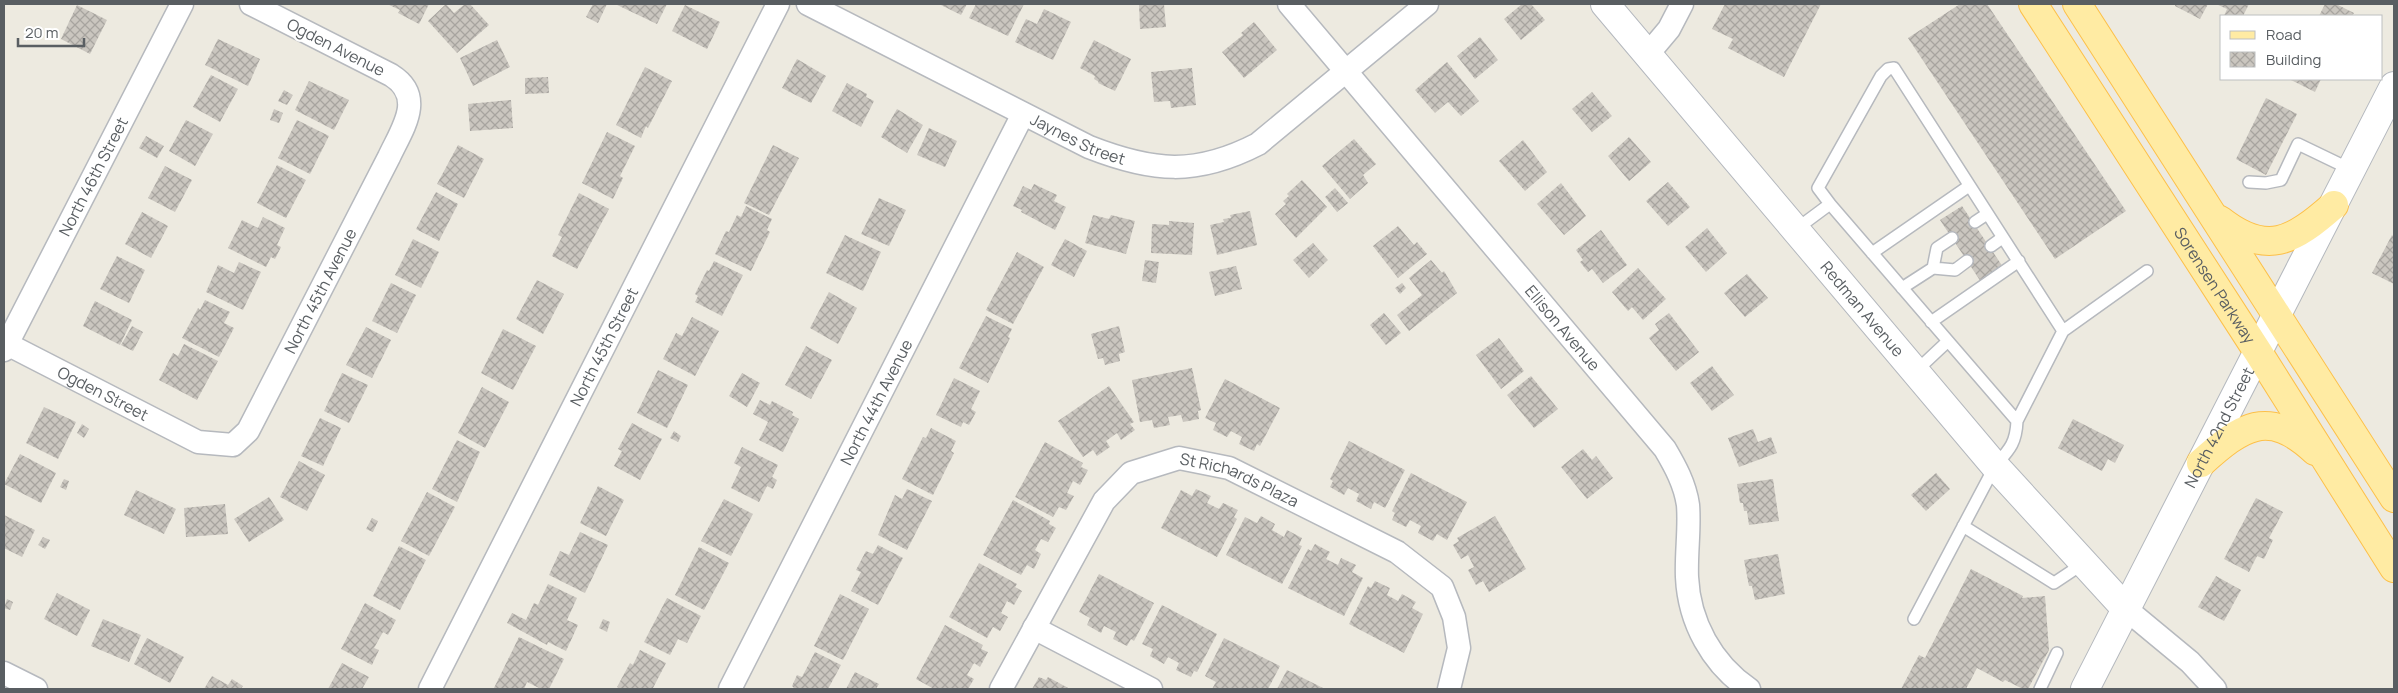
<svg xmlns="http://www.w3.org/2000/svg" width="2398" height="693" font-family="Manrope,sans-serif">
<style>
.building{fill:url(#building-cross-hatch)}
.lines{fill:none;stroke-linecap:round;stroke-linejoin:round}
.lane-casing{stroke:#b6b9be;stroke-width:14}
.street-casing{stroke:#b6b9be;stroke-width:25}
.secondary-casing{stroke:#b4b8be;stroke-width:30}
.primary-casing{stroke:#fdc049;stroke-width:30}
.lane{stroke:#fff;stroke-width:11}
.street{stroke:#fff;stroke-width:22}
.secondary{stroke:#fff;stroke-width:28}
.primary{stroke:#ffeba3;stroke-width:28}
.labels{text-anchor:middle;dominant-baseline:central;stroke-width:4.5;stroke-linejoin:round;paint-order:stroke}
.street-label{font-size:16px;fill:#595e62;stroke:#fff}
</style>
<defs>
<pattern id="building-cross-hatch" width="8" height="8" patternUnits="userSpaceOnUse" patternTransform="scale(1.25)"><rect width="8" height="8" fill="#cac6bf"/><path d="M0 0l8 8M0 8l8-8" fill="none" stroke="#a7a49f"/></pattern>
</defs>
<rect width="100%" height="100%" fill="#edeae0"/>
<path class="building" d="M387,4H429L419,24L398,13L400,10Z
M446,4L454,13L465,4H470L489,25L457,53L428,21Z
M593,4H607L598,23L586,17Z
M615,4H667L657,24Z
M939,4H967L961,15Z
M976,4H1024L1008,36L969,18Z
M1139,4H1164L1166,27L1140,29Z
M1522,4H1531L1545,20L1521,40L1504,19Z
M1725,4H1821L1784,77L1728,48L1733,39L1712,29Z
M1960,4H1987L2126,211L2055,259L1908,38Z
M2175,4H2208L2200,19L2175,6Z
M2216,4H2249L2243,16H2224L2227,9Z
M2325,4H2336L2354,13L2352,16H2319Z
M77,5L107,20L90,54L61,39Z
M685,5L720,22L707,49L672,31Z
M1044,9L1071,22L1053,60L1015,42L1026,19L1037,24Z
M1254,22L1277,50L1244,78L1222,52L1243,35L1241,33Z
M1480,37L1498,60L1475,79L1457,56Z
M218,39L260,59L248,86L205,65Z
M497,40L510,67L473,86L460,58Z
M1094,40L1131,59L1115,91L1098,83L1099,82L1094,79L1095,76L1080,68Z
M797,59L826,76L811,103L782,88Z
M1447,62L1479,101L1461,116L1448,102L1435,113L1415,90Z
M645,67L672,81L648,128L646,126L641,138L616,125Z
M1192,68L1196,105L1171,108L1170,101L1154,102L1151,72Z
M211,75L238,89L220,122L193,107Z
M548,77L549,93L525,94V78Z
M2289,79H2321L2315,92Z
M309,81L349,100L334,130L295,110Z
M847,83L867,94L866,97L874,101L861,127L832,111Z
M284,90L293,95L287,105L278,101Z
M1592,92L1612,116L1592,132L1572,109Z
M2266,98L2297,114L2266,175L2236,159Z
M511,100L513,128L470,131L468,104Z
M274,109L283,113L279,123L270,120Z
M897,109L923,125L907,153L881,137Z
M186,120L213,134L195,166L169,151Z
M297,120L329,136L310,174L278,158Z
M929,128L957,141L945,167L917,155Z
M607,132L635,146L620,176L623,178L613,199L582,183Z
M146,136L164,146L157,158L139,148Z
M1629,137L1651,162L1629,181L1608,156Z
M1354,139L1376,164L1363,175L1368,183L1350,199L1322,166Z
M1523,140L1547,172L1525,191L1499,161Z
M458,145L484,159L464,198L437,184Z
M773,145L799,158L769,215L744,203Z
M277,165L306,180L286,218L257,203Z
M165,166L192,180L175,212L148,198Z
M1302,180L1327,207L1296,238L1275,214L1286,204L1283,201L1289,196L1287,194Z
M1668,182L1690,207L1668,226L1646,201Z
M1561,183L1586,216L1564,235L1537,204Z
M1034,184L1057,195L1054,201L1066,207L1055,230L1021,212L1022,210L1013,206L1023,186L1031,190Z
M1335,188L1348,203L1337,212L1325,197Z
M436,192L458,204L439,241L416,229Z
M579,193L609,209L577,269L552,256L562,237L558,235Z
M879,198L906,210L889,246L861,234Z
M746,206L772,219L767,230L770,232L751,271L715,254L726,231L729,232L737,215L741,217Z
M1962,206L2003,267L1981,282L1940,220Z
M1250,211L1257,245L1217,255L1210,225L1224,222L1223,219L1231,218L1230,215Z
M142,212L168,226L151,258L125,244Z
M1093,215L1109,219L1111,215L1135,221L1126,254L1085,243Z
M263,217L285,228L277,245L281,247L275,259L271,257L266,267L228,248L242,220L258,228Z
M1169,221L1194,223L1192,255L1151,253L1152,224L1169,225Z
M1398,226L1414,245L1417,242L1427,254L1398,278L1373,246Z
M1707,228L1727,253L1706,272L1685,247Z
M1601,230L1627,265L1603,283L1592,269L1588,272L1580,262L1583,260L1576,250Z
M845,235L881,252L863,291L826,273Z
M2392,235L2394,237V284L2372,273Z
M413,239L439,252L421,288L395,275Z
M1065,239L1087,251L1074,277L1051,265Z
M1313,243L1328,260L1309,278L1293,260Z
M1017,252L1044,267L1013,324L986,310Z
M117,256L145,270L129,303L100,289Z
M1145,260L1159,262L1156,283L1142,281Z
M1431,260L1442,273L1444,271L1457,293L1409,331L1397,315L1422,295L1409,278Z
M714,261L743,275L722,316L695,302L698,296L695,294L707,270L709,271Z
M239,262L261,272L243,310L206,292L218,265L234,273Z
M1236,266L1242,289L1215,296L1209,272Z
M1638,268L1666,299L1643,320L1632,307L1628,311L1612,292Z
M1747,274L1768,298L1745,317L1724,293Z
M537,280L564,294L543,334L516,319Z
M391,283L416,295L397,333L372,321Z
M1402,283L1406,288L1400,294L1395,288Z
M829,292L857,308L838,344L810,328Z
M205,300L230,312L224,323L234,328L219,357L182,338L198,308L200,310Z
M95,301L132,320L120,345L83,326Z
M1384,313L1401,333L1386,345L1370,325Z
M1669,313L1699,352L1676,371L1649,338L1659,330L1655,324Z
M986,316L1012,329L1008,337L1010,338L988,383L959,368Z
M692,317L719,331L695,376L663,359L676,333L682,336Z
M132,326L143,332L133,351L121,345Z
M1119,326L1125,352L1119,354L1120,361L1105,365L1103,358L1098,359L1091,334Z
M366,327L391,340L372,378L346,365Z
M503,329L536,346L513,390L481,373Z
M1499,338L1524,371L1501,389L1476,355Z
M184,344L218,361L197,400L159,380L173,353L178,356Z
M806,346L832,360L811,399L785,385Z
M1712,366L1734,395L1712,411L1690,383Z
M1192,368L1201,410L1198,411L1199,419L1183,422L1181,415L1168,417L1170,425L1154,428L1152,420L1140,422L1132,380Z
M658,370L688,385L667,428L637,413Z
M342,373L368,385L349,423L324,411Z
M742,373L760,383L747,407L729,396Z
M1531,376L1558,409L1534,428L1507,395Z
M954,378L980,391L971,409L976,412L969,425L963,422L961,427L936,415Z
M1225,379L1280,408L1260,446L1257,444L1254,451L1239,444L1242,437L1231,431L1227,437L1213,430L1216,423L1205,418Z
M1109,386L1134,422L1130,424L1135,430L1121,440L1117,433L1106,441L1110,447L1097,456L1093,450L1083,457L1058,421Z
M482,387L509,402L485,448L458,433Z
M760,400L770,405L772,401L793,412L792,415L799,419L783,452L759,440L768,422L753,414Z
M44,407L76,422L58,459L26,443Z
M320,418L341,428L323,466L301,456Z
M2073,419L2124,445L2115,463L2108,459L2102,471L2058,448Z
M632,423L662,439L640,480L614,466L622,451L618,449Z
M82,424L89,429L84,438L77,433Z
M931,428L956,441L951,451L954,453L933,495L902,479L923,437L926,438Z
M1753,429L1758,442L1771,437L1777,453L1739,467L1728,438Z
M674,431L681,436L678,442L670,438Z
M457,440L480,452L457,502L432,489Z
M1349,441L1405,470L1385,508L1374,502L1371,509L1356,501L1359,494L1348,488L1344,495L1330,487L1333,481L1330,479Z
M1045,442L1083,463L1081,467L1088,470L1080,485L1073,481L1067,493L1074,496L1066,510L1059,507L1053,517L1015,497Z
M742,447L778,465L772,477L777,480L773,489L767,486L759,502L731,488L741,467L734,463Z
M1583,449L1592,460L1596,456L1613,478L1587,499L1561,467Z
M20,454L56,473L41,503L4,484Z
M299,461L325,475L307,511L280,497Z
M1411,473L1467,502L1447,540L1437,534L1433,541L1418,533L1421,526L1410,520L1406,527L1392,520L1395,513L1392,511Z
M1936,473L1950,489L1926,511L1911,495Z
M64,479L69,481L66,490L60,487Z
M1773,479L1779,521L1749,525L1747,511H1744L1743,503H1740L1737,484Z
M598,486L624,500L606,536L580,523Z
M907,489L932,501L907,550L878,535L895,495L902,499Z
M1196,489L1211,496L1207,503L1219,509L1223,503L1238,510L1234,517L1237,519L1217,557L1161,528L1181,490L1192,496Z
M136,490L176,509L164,534L124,515Z
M427,492L455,507L429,556L401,541Z
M269,497L284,520L249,542L234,519Z
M2256,498L2283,512L2269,538L2273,540L2264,559L2257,556L2249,572L2224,559Z
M724,499L753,514L731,556L701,541Z
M1013,500L1050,521L1049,524L1056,528L1048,542L1041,539L1035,550L1041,554L1034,569L1027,565L1021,575L983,555Z
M225,504L228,534L186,537L184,508Z
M4,515L35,530L22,557L4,548Z
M1261,516L1275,524L1272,530L1284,537L1287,530L1302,538L1299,545L1302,546L1282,584L1226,555L1245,517L1257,523Z
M1495,516L1526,569L1489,592L1483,581L1476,585L1468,570L1474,567L1468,555L1461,559L1453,545L1459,541L1457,538Z
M372,518L378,521L373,532L366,529Z
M580,532L608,545L585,593L549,575L560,551L569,555Z
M43,537L50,540L45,549L38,545Z
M1315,544L1330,552L1326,559L1338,565L1341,558L1356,565L1352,572L1363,578L1344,616L1288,588L1308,549L1311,551Z
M878,545L903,558L878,605L851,591L861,572L856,570L866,551L873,554Z
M399,546L426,560L400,610L373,596Z
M699,547L729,563L704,610L675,595Z
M1778,554L1785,594L1755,600L1752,586H1749L1744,560Z
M979,563L1017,584L1015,587L1022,591L1014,605L1007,601L1001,613L1008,617L1000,631L993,627L987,638L949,617Z
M1971,569L2023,596L2022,598L2045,596L2049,650L2028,689H2023L2005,680L2003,682L1977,668L1966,689H1901L1919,655L1925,658Z
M1099,574L1154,603L1134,641L1131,639L1127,646L1113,639L1116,632L1104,626L1101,633L1087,625L1090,618L1079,612Z
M2216,576L2241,590L2224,621L2198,607Z
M1375,581L1390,588L1387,595L1398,601L1402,594L1416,602L1412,608L1423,614L1404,653L1349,624L1368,586L1371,588Z
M548,584L577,598L567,620L578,625L566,651L548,642L547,645L507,623L512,613L526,620L534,603L538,605Z
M57,593L90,610L77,636L44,619Z
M840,594L869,609L843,660L814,646Z
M667,598L701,616L687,643L678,639L670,655L644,642Z
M7,599L13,602L10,610L4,608Z
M365,603L396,620L388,635L383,632L374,648L379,650L372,665L341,649Z
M1162,605L1217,634L1197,672L1194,671L1191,677L1176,670L1179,663L1168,657L1164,664L1150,656L1153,649L1142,644Z
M103,619L141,635L129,662L91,646Z
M603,619L610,622L607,632L599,628Z
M945,625L983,645L981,649L988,652L980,667L974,663L967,675L974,679L968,689H934L916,679Z
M519,637L564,659L549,689H541L527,682L524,689L494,688Z
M147,638L184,657L170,683L134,664Z
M1224,638L1280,666L1268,689H1212L1216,682L1205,676Z
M640,650L666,663L653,688L655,689H621L617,687L630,663L633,665Z
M815,652L841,665L828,689H795L792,686L797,675L802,677Z
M342,663L369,677L362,689H328Z
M1287,670L1325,689H1277Z
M855,672L879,684L876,689H846Z
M212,676L228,685L232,679L243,686L241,689H204Z
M1039,677L1046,680L1048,677L1070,689H1032Z"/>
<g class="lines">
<g class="lane-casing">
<path id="lane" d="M2249,182L2266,183L2281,180L2298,144L2352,170
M1830,204L1818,188L1881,76L1888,69L1894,68L2063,331
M1975,222L1987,214
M1795,230L1830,204L1948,341L1915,372
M1952,238L1937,248L1933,268L1955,270L1967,261
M1991,246L2002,238
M1872,253L1969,186
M1902,288L1933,268
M1931,322L2019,261
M2017,421L2063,331L2147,271
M1963,526L2054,583L2084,563
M1914,619L1995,466C2009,450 2016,444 2017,421L1948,341
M2040,689L2057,653"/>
</g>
<g class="street-casing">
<g id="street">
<path id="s1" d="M808,4L1089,147C1153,172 1196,176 1258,144L1427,4"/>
<path id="s2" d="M1289,4L1665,449C1675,466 1685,484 1688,505C1690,528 1686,553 1687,577C1689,622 1712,664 1749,689"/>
<path d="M1648,54L1669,29L1682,4"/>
<path id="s3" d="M7,344L198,442L233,445L248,431L389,157C402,129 426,97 391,75L251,4"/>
<path id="s4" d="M4,350L182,4"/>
<path d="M2126,609L2190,662L2215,689"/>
<path d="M1034,628L1151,689"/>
<path d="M4,673L36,689"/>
<path id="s5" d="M430,689L778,4"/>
<path id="s6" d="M730,689L1023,114"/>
<path id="s7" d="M1001,689L1104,501L1131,473L1179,458L1229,468L1397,552L1442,587L1454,617L1459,648L1449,689"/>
</g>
</g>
<g class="secondary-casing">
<g id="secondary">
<path id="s8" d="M1605,4L1995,466L2126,609"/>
<path id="s9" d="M2085,689L2394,86"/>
</g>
</g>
<g class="primary-casing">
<g id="primary">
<path id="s10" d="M2033,4L2258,352L2394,568"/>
<path d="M2077,4L2394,498"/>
<path d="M2220,220C2267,257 2293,241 2334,205"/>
<path d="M2201,463C2241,427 2268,407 2315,451"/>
</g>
</g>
<use href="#lane" class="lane"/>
<use href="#street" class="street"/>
<use href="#secondary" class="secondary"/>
<use href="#primary" class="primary"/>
</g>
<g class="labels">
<g class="street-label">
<text transform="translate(336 47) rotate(27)">Ogden Avenue</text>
<text stroke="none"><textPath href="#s1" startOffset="302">Jaynes Street</textPath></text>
<text stroke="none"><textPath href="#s4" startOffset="195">North 46th Street</textPath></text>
<text stroke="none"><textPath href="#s10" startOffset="335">Sorensen Parkway</textPath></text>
<text stroke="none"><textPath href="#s3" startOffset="428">North 45th Avenue</textPath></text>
<text stroke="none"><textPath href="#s8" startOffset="399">Redman Avenue</textPath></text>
<text stroke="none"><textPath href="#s2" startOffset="424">Ellison Avenue</textPath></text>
<text stroke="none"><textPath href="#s5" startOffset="384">North 45th Street</textPath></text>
<text stroke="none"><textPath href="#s3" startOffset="108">Ogden Street</textPath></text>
<text stroke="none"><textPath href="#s6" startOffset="322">North 44th Avenue</textPath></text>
<text stroke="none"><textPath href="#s9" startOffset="294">North 42nd Street</textPath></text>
<text stroke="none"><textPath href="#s7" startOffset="368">St Richards Plaza</textPath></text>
</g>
</g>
<rect width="2398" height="693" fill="none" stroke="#595e62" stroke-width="10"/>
<rect x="2220" y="15" width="162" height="65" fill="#ffffff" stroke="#bdbfc0"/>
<rect x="2230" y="31" width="25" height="8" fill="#ffeba3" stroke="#bdbfc0"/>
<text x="2266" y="40" font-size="15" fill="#595e62">Road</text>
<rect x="2230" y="52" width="25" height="15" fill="url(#building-cross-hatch)" stroke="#bdbfc0"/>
<text x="2266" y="65" font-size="15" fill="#595e62">Building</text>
<path d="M18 38v8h66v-8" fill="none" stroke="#595e62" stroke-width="2.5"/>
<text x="25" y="38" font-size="15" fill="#595e62" stroke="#ffffff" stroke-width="4" paint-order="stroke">20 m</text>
</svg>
